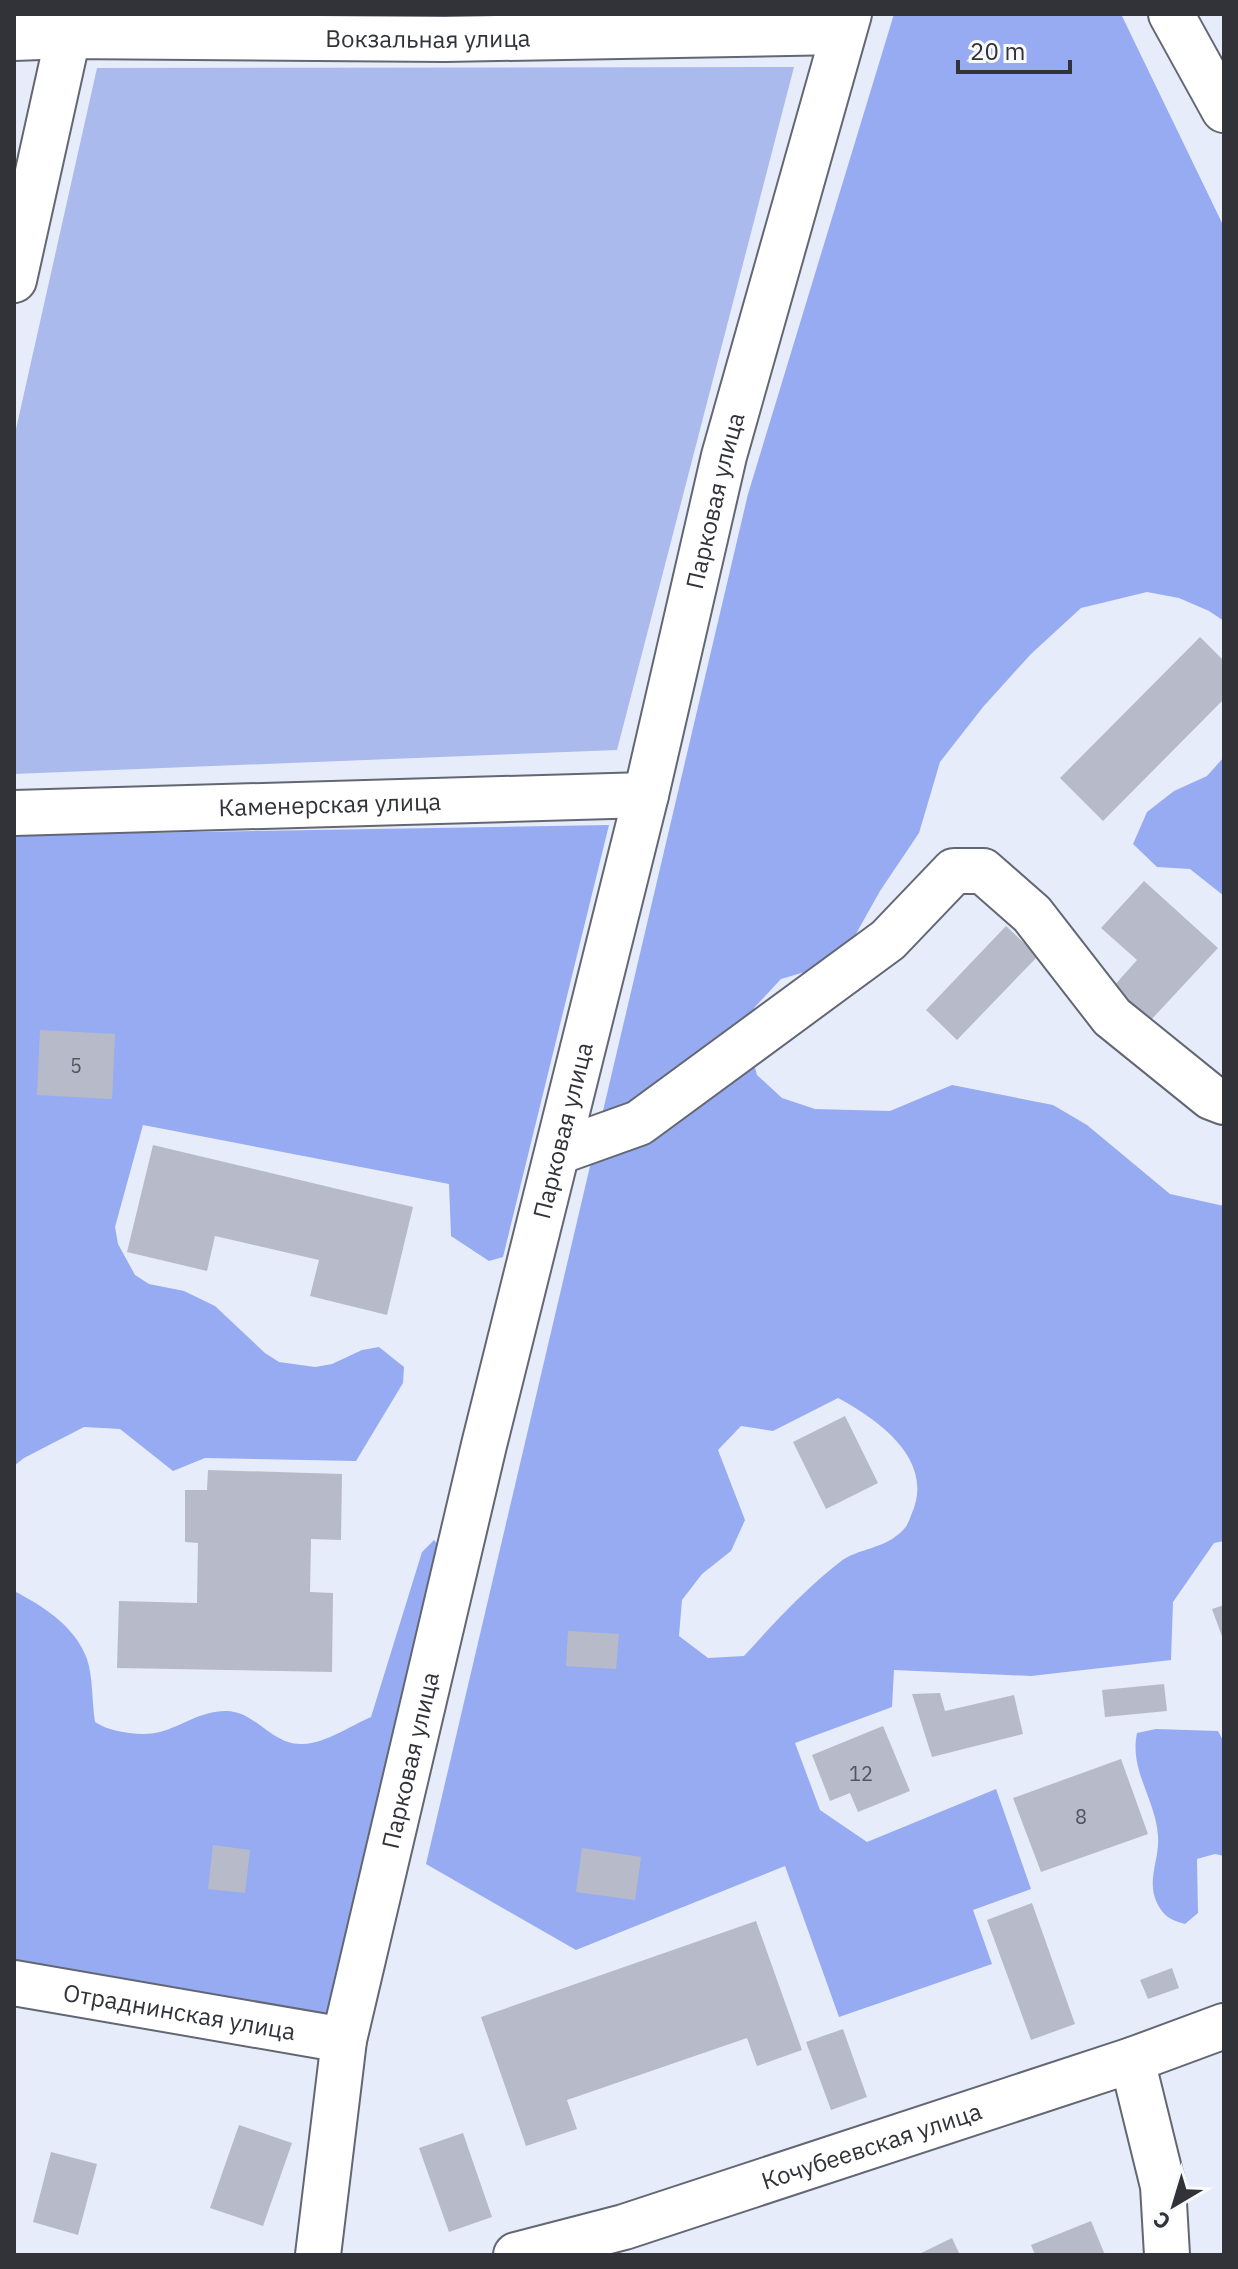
<svg xmlns="http://www.w3.org/2000/svg" width="1238" height="2269" font-family="'IBM Plex Sans',sans-serif">
<style>
.green{fill:#abbaec}
.forest{fill:#97abf3;fill-rule:evenodd}
.building{fill:#b7bbc9}
.lines{fill:none;stroke-linecap:round;stroke-linejoin:round}
.minor-casing{stroke:#636773;stroke-width:48}
.minor{stroke:#fff;stroke-width:44}
.labels{text-anchor:middle;dominant-baseline:central;stroke-width:6;stroke-linejoin:round;paint-order:stroke}
.number-label{font-size:20px;fill:#52555d}
.street-label{font-size:24px;fill:#313339;stroke:#f9fafc}
</style>
<rect width="100%" height="100%" fill="#e7ecfa"/>
<path class="green" d="M794,67L617,750L14,774V438L97,68Z"/>
<path class="forest" d="M894,14H1121L1224,227V621L1209,611L1179,598L1147,592L1081,608L1031,654L983,707L940,762L919,833L880,891L847,950L815,969L781,979L754,1008L747,1039L757,1075L782,1098L815,1109L890,1111L952,1085L1053,1105L1087,1125L1170,1194L1224,1206V1541L1214,1543L1173,1602L1171,1660L1031,1676L894,1670L892,1707L795,1743L820,1810L867,1842L996,1789L1031,1889L973,1910L992,1964L839,2017L785,1866L576,1950L426,1864L748,494ZM838,1398C879,1420 935,1460 912,1513C910,1518 908,1525 904,1529C885,1550 857,1548 840,1562C804,1590 774,1623 744,1656L708,1658L679,1636L682,1600L702,1574L731,1551L745,1520L718,1450L741,1426L773,1431Z
M1224,757V896L1190,869L1157,867L1133,844L1147,812L1174,791L1207,776Z
M609,825L503,1257L489,1261L451,1236L449,1184L143,1125L115,1227L118,1244L135,1275L149,1284L184,1291L215,1306L265,1353L279,1362L315,1367L332,1364L362,1350L379,1347L404,1367L403,1383L356,1461L205,1458L173,1471L120,1429L84,1427L24,1458L14,1466V835Z
M434,1540L445,1553L328,2021L14,1960V1591C43,1606 75,1626 87,1659C93,1677 92,1703 95,1722C109,1732 142,1737 160,1732C182,1726 201,1711 225,1711C255,1710 272,1746 303,1744C326,1743 350,1726 371,1717L422,1552Z
M1156,1729L1218,1731L1224,1742V1856L1215,1854L1197,1859L1198,1913L1185,1924C1171,1920 1164,1917 1157,1903C1146,1880 1160,1859 1158,1836C1156,1800 1129,1770 1137,1733Z"/>
<path class="building" d="M418,14H461L462,25L418,26Z
M1200,637L1224,661V699L1103,821L1060,778Z
M1144,881L1218,948L1150,1021L1113,987L1137,960L1101,928Z
M1006,926L1038,956L957,1040L926,1010Z
M40,1030L115,1034L112,1099L37,1095Z
M153,1145L413,1207L387,1315L310,1296L319,1260L215,1236L207,1271L127,1252Z
M845,1416L878,1483L826,1509L793,1442Z
M208,1470L342,1474L341,1540L311,1539L310,1592L333,1593L332,1672L117,1668L119,1601L197,1603L198,1543L185,1542V1490H207Z
M1224,1605V1642L1212,1609Z
M568,1631L619,1634L616,1669L566,1666Z
M1164,1684L1167,1711L1105,1717L1102,1690Z
M940,1693L945,1711L1014,1695L1023,1734L932,1757L912,1694Z
M883,1726L910,1791L858,1812L850,1793L830,1801L812,1755Z
M1121,1759L1148,1834L1041,1872L1013,1798Z
M213,1845L250,1850L245,1893L208,1889Z
M582,1848L641,1857L635,1900L576,1892Z
M1032,1903L1075,2024L1031,2040L987,1920Z
M756,1921L802,2050L757,2066L747,2038L567,2100L577,2129L526,2146L481,2017Z
M1172,1968L1179,1988L1148,1999L1140,1980Z
M843,2029L867,2097L831,2110L806,2042Z
M239,2125L292,2143L263,2226L210,2208Z
M463,2133L492,2217L449,2232L419,2148Z
M51,2152L97,2164L78,2235L33,2222Z
M1091,2221L1105,2255H1035L1031,2245Z
M952,2238L960,2255H917Z"/>
<g class="lines">
<g class="minor-casing">
<g id="minor">
<path d="M1171,14L1224,110"/>
<path id="s1" d="M14,38L67,36L445,39L842,32"/>
<path d="M14,280L73,14"/>
<path id="s2" d="M14,813L646,795"/>
<path d="M558,1152L639,1123L888,940L954,871H983L1032,914L1112,1017L1211,1097L1224,1102"/>
<path id="s3" d="M14,1983L344,2040"/>
<path d="M1132,2060L1163,2186L1167,2255"/>
<path id="s4" d="M318,2255L344,2040L484,1445L646,795L724,456L849,14"/>
<path id="s5" d="M516,2255L624,2227L1132,2060L1224,2026"/>
</g>
</g>
<use href="#minor" class="minor"/>
</g>
<g class="labels">
<g class="number-label">
<text x="76" y="1065">5</text>
<text x="861" y="1773">12</text>
<text x="1081" y="1816">8</text>
</g>
<g class="street-label">
<text stroke="none"><textPath href="#s1" startOffset="414">Вокзальная улица</textPath></text>
<text stroke="none"><textPath href="#s4" startOffset="1800">Парковая улица</textPath></text>
<text stroke="none"><textPath href="#s2" startOffset="316">Каменерская улица</textPath></text>
<text stroke="none"><textPath href="#s4" startOffset="1152">Парковая улица</textPath></text>
<text stroke="none"><textPath href="#s4" startOffset="504">Парковая улица</textPath></text>
<text stroke="none"><textPath href="#s3" startOffset="168">Отраднинская улица</textPath></text>
<text stroke="none"><textPath href="#s5" startOffset="372">Кочубеевская улица</textPath></text>
</g>
</g>
<rect width="1238" height="2269" fill="none" stroke="#313339" stroke-width="32"/>
<g transform="translate(1174 2205) rotate(218)" stroke="#f9fafc" stroke-width="6" paint-order="stroke">
<path d="M0-6L14 30L0 20L-14 30Z" fill="#313339"/>
<text y="-12" font-size="22" font-weight="bold" text-anchor="middle" fill="#313339">С</text>
</g>
<path d="M958 60v12h112v-12" fill="none" stroke="#313339" stroke-width="4"/>
<text x="970" y="60" font-size="24" fill="#313339" stroke="#f9fafc" stroke-width="6" paint-order="stroke">20 m</text>
</svg>
